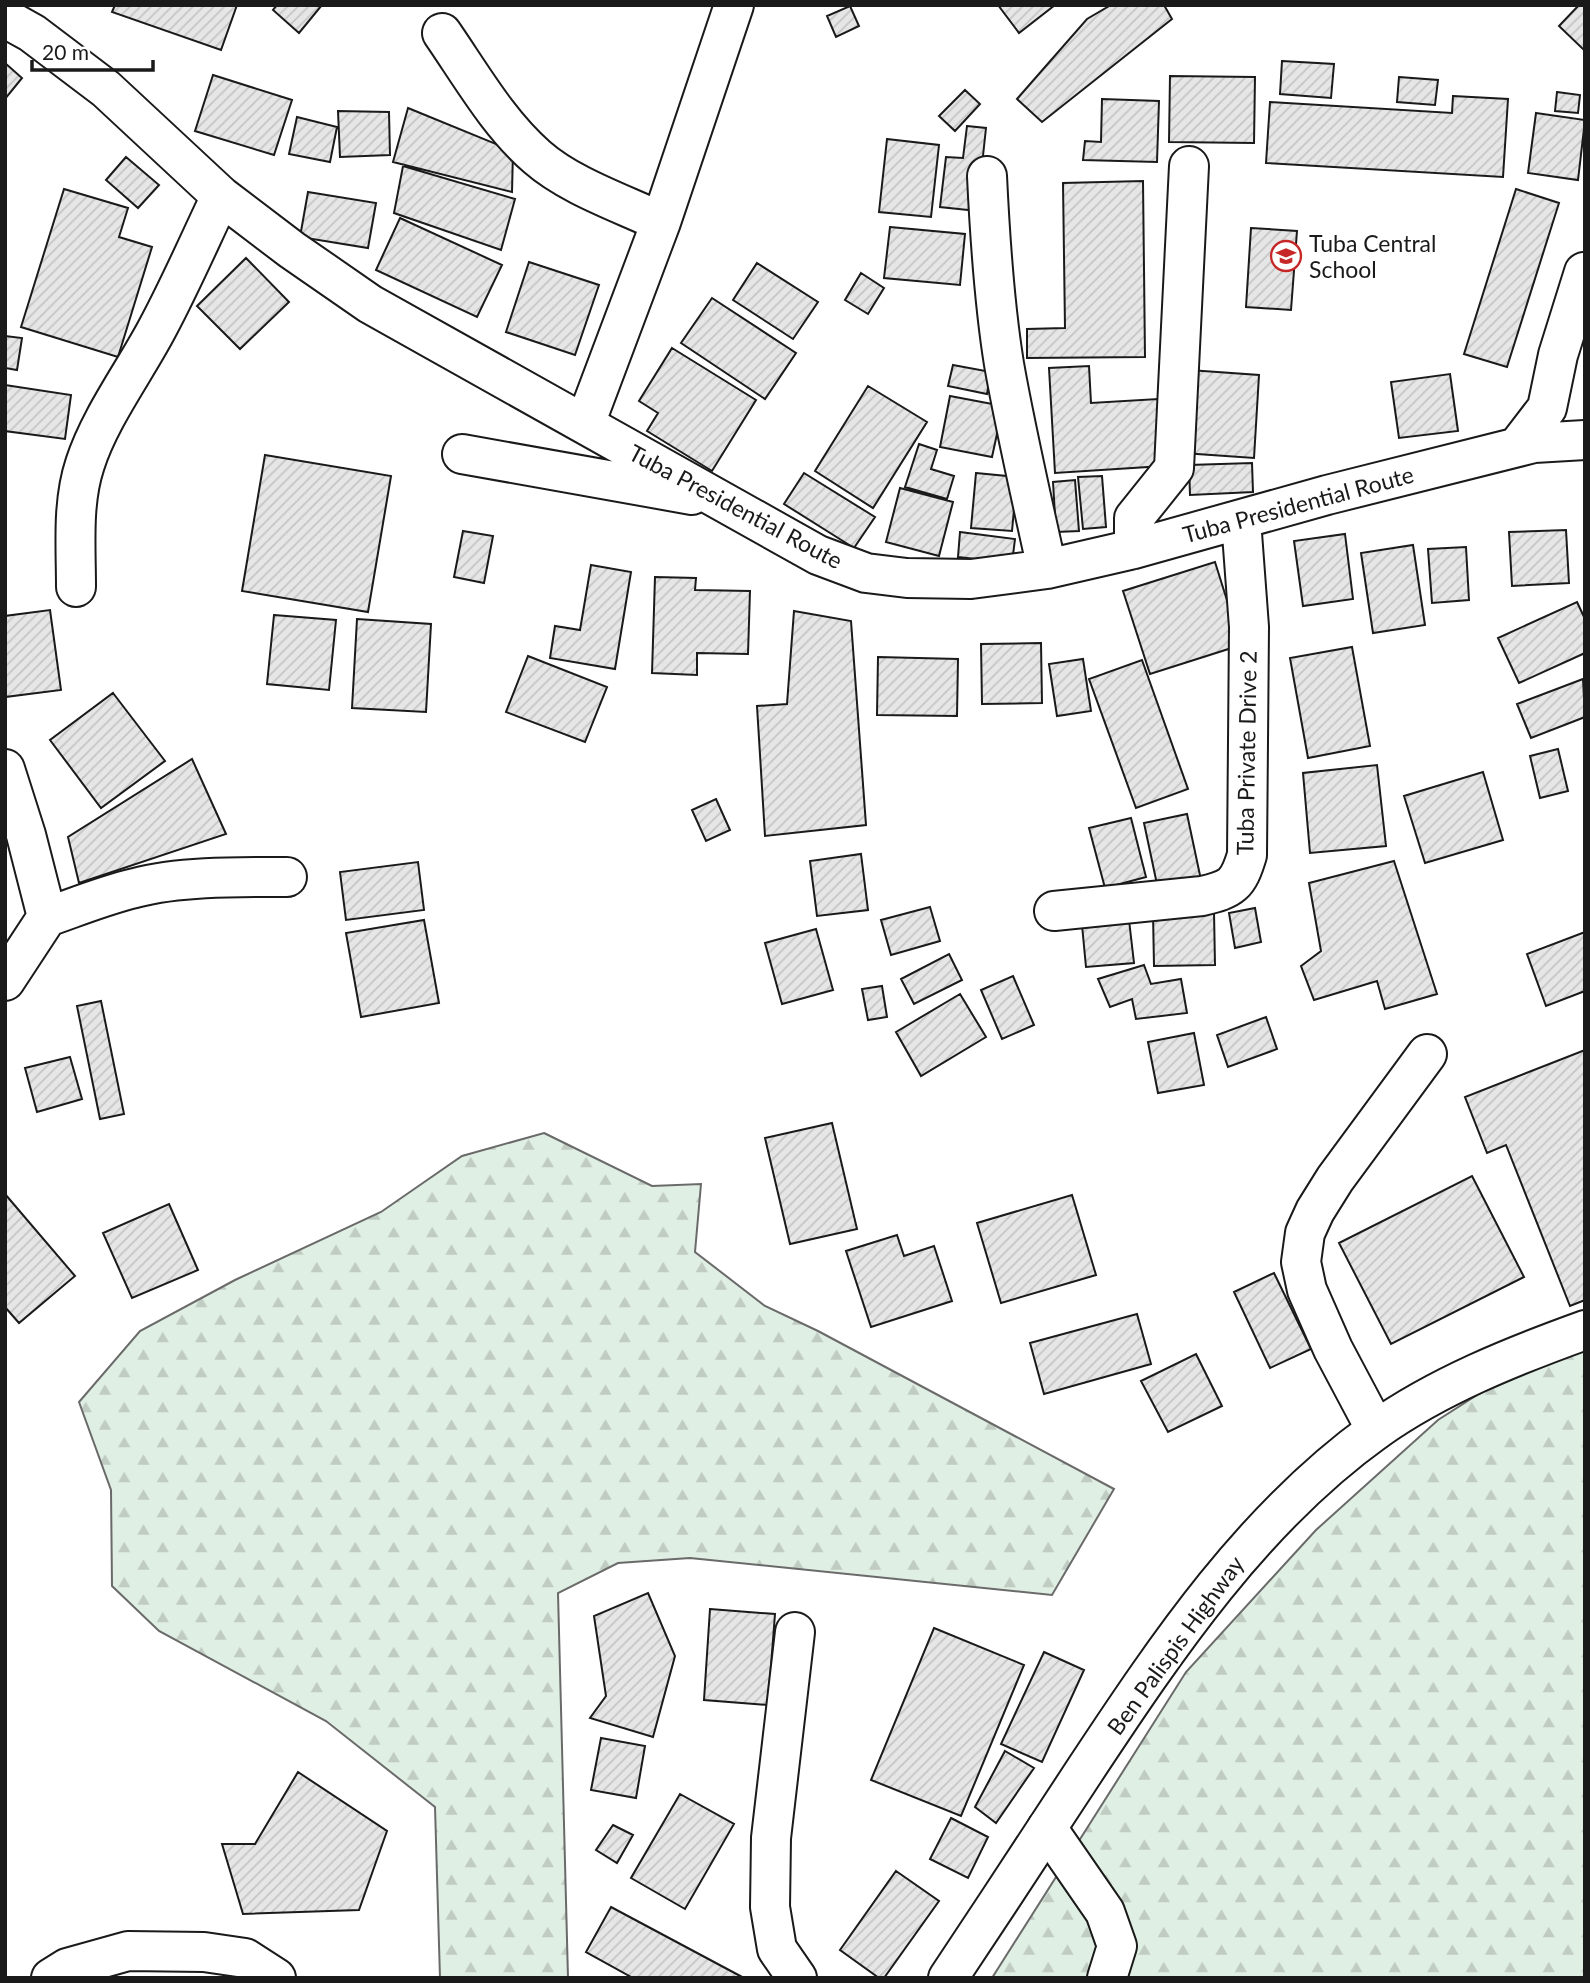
<svg xmlns="http://www.w3.org/2000/svg" width="1590" height="1983" font-family="Lato,sans-serif">
<style>
.forest{fill:url(#forest-firs);stroke:#6a6a6a;stroke-width:2}
.building{fill:url(#building-hatch);stroke:#1a1a1a;stroke-width:2}
.lines{fill:none;stroke-linecap:round;stroke-linejoin:round}
.minor-casing{stroke:#1a1a1a;stroke-width:42}
.major-casing{stroke:#1a1a1a;stroke-width:42}
.minor{stroke:#fff;stroke-width:38}
.major{stroke:#fff;stroke-width:38}
.labels{text-anchor:middle;dominant-baseline:central;stroke-width:5;stroke-linejoin:round;paint-order:stroke}
.poi-label{font-size:23px;fill:#1a1a1a;stroke:#fff;text-anchor:start}
.street-label{font-size:23px;fill:#1a1a1a;stroke:#fff}
</style>
<defs>
<pattern id="forest-firs" width="22" height="20" patternUnits="userSpaceOnUse" patternTransform="scale(1.75)"><rect width="22" height="20" fill="#e0efe3"/><path d="M5 1l3.5 6h-7zM16 11l3.5 6h-7z" fill="#c0ccc2"/></pattern>
<pattern id="building-hatch" width="6" height="6" patternUnits="userSpaceOnUse" patternTransform="scale(1.75)"><rect width="6" height="6" fill="#e6e6e6"/><path d="M-1 1l2-2M0 6l6-6M5 7l2-2" fill="none" stroke="#c5c5c5"/></pattern>
</defs>
<rect width="100%" height="100%" fill="#fff"/>
<path class="forest" d="M544,1133L652,1186L701,1184L695,1252L765,1306L818,1331L1114,1489L1052,1595L690,1558L618,1563L558,1593L568,1978H440L435,1807L326,1721L159,1631L112,1586L111,1490L79,1402L140,1331L235,1280L381,1212L462,1156Z
M1585,1350V1978H992L1186,1672L1316,1530L1438,1420L1499,1381Z"/>
<path class="building" d="M115,5H237L221,50L112,12Z
M277,5H322L299,33L273,10Z
M998,5H1055L1019,33Z
M1111,5H1164L1172,19L1042,122L1017,99L1087,19Z
M1579,5H1585V51L1559,26Z
M850,6L859,26L836,37L827,16Z
M1282,61L1334,64L1331,98L1280,94Z
M5,63L22,78L5,99Z
M213,75L292,100L274,155L195,131Z
M1170,76L1255,77L1254,143L1169,142Z
M1399,77L1438,80L1435,105L1397,102Z
M965,90L980,104L955,131L939,116Z
M1557,92L1580,95L1578,113L1555,111Z
M1453,96L1508,99L1503,177L1266,163L1270,102L1452,113Z
M1102,99L1159,101L1157,162L1083,160L1085,141L1101,142Z
M408,108L513,151L512,192L393,162Z
M338,111L389,112L390,155L340,157Z
M1536,113L1585,120L1578,180L1528,173Z
M297,117L337,127L330,162L289,154Z
M967,126L986,128L977,211L940,207L946,157L963,158Z
M887,139L939,145L931,217L879,212Z
M126,157L159,185L138,208L106,180Z
M403,166L515,199L501,250L394,213Z
M1143,181L1145,357L1027,358V329L1065,328L1063,183Z
M64,189L128,208L119,237L152,247L118,357L21,327Z
M1516,189L1559,203L1507,367L1464,354Z
M308,192L376,203L368,248L300,237Z
M400,218L502,265L477,317L376,270Z
M890,227L965,234L960,285L884,278Z
M1251,228L1297,231L1291,310L1246,307Z
M246,258L289,302L240,349L197,306Z
M529,262L599,285L575,355L506,332Z
M757,263L818,302L793,339L733,300Z
M861,273L884,288L868,314L845,300Z
M712,298L796,353L765,399L681,343Z
M5,336L22,338L17,370L5,368Z
M672,348L756,400L712,471L647,431L658,413L639,401Z
M953,365L991,372L987,394L948,386Z
M1089,366L1091,403L1158,399L1163,466L1055,473L1049,368Z
M1189,370L1259,375L1254,458L1183,453Z
M1450,374L1458,431L1399,438L1391,382Z
M5,385L71,395L65,439L5,431Z
M868,386L927,422L873,508L815,471Z
M950,396L1003,406L992,457L940,447Z
M919,444L937,450L931,469L954,476L947,499L905,487Z
M265,455L391,476L368,612L242,591Z
M1252,463L1253,492L1190,495L1189,465Z
M804,473L875,517L854,548L784,504Z
M976,473L1017,477L1012,531L971,528Z
M1102,476L1106,527L1083,529L1078,477Z
M1075,480L1079,531L1056,532L1053,482Z
M900,488L953,502L939,556L886,542Z
M1566,530L1569,583L1512,586L1509,532Z
M463,531L493,536L484,583L454,577Z
M960,532L1015,539L1012,563L958,557Z
M1345,534L1353,599L1303,606L1294,541Z
M1413,545L1425,625L1373,633L1361,553Z
M1466,547L1469,600L1432,603L1428,549Z
M1215,562L1241,645L1150,674L1123,591Z
M591,565L631,572L615,669L550,658L555,626L580,630Z
M655,577L696,578L695,590L750,591L748,654L697,653V675L652,673Z
M1577,602L1585,619V653L1519,683L1498,638Z
M50,610L61,690L5,697V616Z
M794,611L851,621L866,825L765,836L757,706L787,704Z
M274,615L336,620L329,690L267,684Z
M357,619L431,624L426,712L352,708Z
M1041,643L1042,703L982,704L981,644Z
M1352,647L1370,746L1308,758L1290,658Z
M528,656L607,687L585,742L506,712Z
M878,657L958,659L957,716L877,715Z
M1083,659L1091,711L1057,716L1049,664Z
M1142,660L1188,789L1136,808L1089,679Z
M1583,679L1585,717L1531,738L1517,704Z
M113,693L165,761L101,808L50,740Z
M1558,749L1568,791L1540,798L1530,756Z
M192,759L226,834L79,883L68,837Z
M1377,765L1386,846L1310,853L1303,773Z
M1483,772L1503,840L1425,863L1404,796Z
M716,799L730,830L706,841L692,810Z
M1187,814L1201,880L1158,889L1144,823Z
M1131,818L1146,877L1105,888L1089,828Z
M861,854L868,910L817,916L810,861Z
M1394,861L1437,994L1385,1009L1377,981L1314,1000L1301,966L1321,951L1309,883Z
M418,862L424,910L346,920L340,872Z
M930,907L940,941L891,955L881,920Z
M1255,908L1261,942L1235,948L1229,913Z
M1214,912L1215,965L1154,966L1153,913Z
M424,920L439,1003L361,1017L346,933Z
M1129,920L1134,963L1086,967L1082,925Z
M816,929L833,990L782,1004L765,943Z
M1585,932V991L1546,1006L1527,954Z
M949,954L962,980L914,1004L901,979Z
M1144,965L1151,984L1181,979L1187,1013L1136,1019L1132,999L1110,1007L1098,979Z
M1013,976L1034,1025L1002,1039L981,990Z
M882,986L887,1017L868,1020L862,989Z
M960,994L986,1037L921,1076L896,1032Z
M101,1001L124,1114L100,1119L77,1006Z
M1266,1017L1277,1049L1228,1067L1217,1035Z
M1194,1033L1204,1085L1158,1093L1148,1042Z
M1585,1050V1300L1570,1306L1506,1145L1487,1153L1465,1097Z
M70,1057L82,1099L37,1112L25,1068Z
M832,1123L857,1229L790,1244L765,1138Z
M1472,1176L1524,1277L1391,1344L1339,1243Z
M5,1194L75,1276L19,1323L5,1307Z
M1072,1195L1096,1275L1001,1303L977,1223Z
M169,1204L198,1270L132,1298L103,1233Z
M897,1235L904,1256L934,1246L952,1301L871,1327L846,1251Z
M1274,1273L1311,1349L1270,1368L1234,1292Z
M1137,1314L1151,1364L1044,1394L1030,1343Z
M1196,1354L1222,1406L1168,1432L1141,1381Z
M648,1593L675,1656L653,1737L590,1718L606,1696L594,1616Z
M710,1609L775,1614L768,1705L704,1700Z
M934,1628L1024,1665L961,1816L871,1780Z
M1044,1652L1084,1670L1042,1762L1001,1744Z
M601,1738L645,1746L636,1798L591,1790Z
M1005,1751L1034,1768L996,1823L975,1807Z
M298,1772L387,1831L359,1910L243,1914L222,1844H255Z
M680,1794L734,1824L685,1909L631,1878Z
M951,1818L988,1837L968,1878L930,1859Z
M613,1825L633,1835L617,1863L596,1850Z
M896,1871L939,1901L884,1978H879L840,1950Z
M611,1907L744,1978H633L586,1952Z"/>
<g class="lines">
<g class="minor-casing">
<path id="minor" d="M5,18L32,33L106,89L221,196L292,250L370,304L818,555L866,573L907,578L971,579L1047,569L1134,549L1327,495L1534,443L1585,440
M442,33C471,75 498,123 537,157C570,186 621,203 661,222
M987,176C990,239 994,302 1004,364C1016,432 1032,500 1047,569
M585,424L661,222L734,5
M1517,447L1547,408L1558,355L1584,272
M462,454L692,495
M1134,549V518L1174,468L1189,166
M76,587C76,546 72,503 85,464C100,417 135,371 158,327C181,284 200,240 221,196
M5,769L26,835L47,917L5,981
M1054,911L1202,896C1232,889 1238,885 1247,855L1249,627L1241,520
M47,917C76,907 105,895 135,888C180,876 241,877 287,877
M1376,1430L1333,1349L1307,1290L1301,1262L1305,1233L1315,1211L1335,1179L1427,1054
M795,1632L771,1838L770,1907L777,1949L797,1978
M1047,1828L1105,1912L1117,1946L1107,1978
M51,1978L67,1968L128,1951L204,1952L245,1958L276,1978"/>
</g>
<g class="major-casing">
<path id="major" d="M948,1978C994,1909 1040,1839 1085,1770C1167,1646 1253,1518 1376,1430C1438,1386 1513,1356 1585,1330"/>
</g>
<use href="#minor" class="minor"/>
<use href="#major" class="major"/>
</g>
<defs>
<g id="school-ring" transform="scale(1.575)"><circle r="9.5" fill="#fff" stroke="#c62828" stroke-width="1.5"/><path d="M0-5L7-2L0 1L-7-2ZM-4 1L0 2.5L4 1V4Q0 6-4 4Z" fill="#c62828"/></g>
</defs>
<g fill-rule="evenodd">
<use href="#school-ring" x="1286" y="256"/>
</g>
<g class="labels">
<g class="poi-label">
<text x="1309" y="243">Tuba Central<tspan x="1309" dy="26">School</tspan></text>
</g>
<g class="street-label">
<text transform="translate(1298 504) rotate(-15)">Tuba Presidential Route</text>
<text transform="translate(736 506) rotate(28)">Tuba Presidential Route</text>
<text transform="translate(1246 753) rotate(-89)">Tuba Private Drive 2</text>
<text transform="translate(1175 1645) rotate(-54)">Ben Palispis Highway</text>
</g>
</g>
<rect width="1590" height="1983" fill="none" stroke="#1a1a1a" stroke-width="14"/>
<path d="M32 60v10h121v-10" fill="none" stroke="#1a1a1a" stroke-width="3.5"/>
<text x="42" y="60" font-size="21" fill="#1a1a1a" stroke="#ffffff" stroke-width="5" paint-order="stroke">20 m</text>
</svg>
